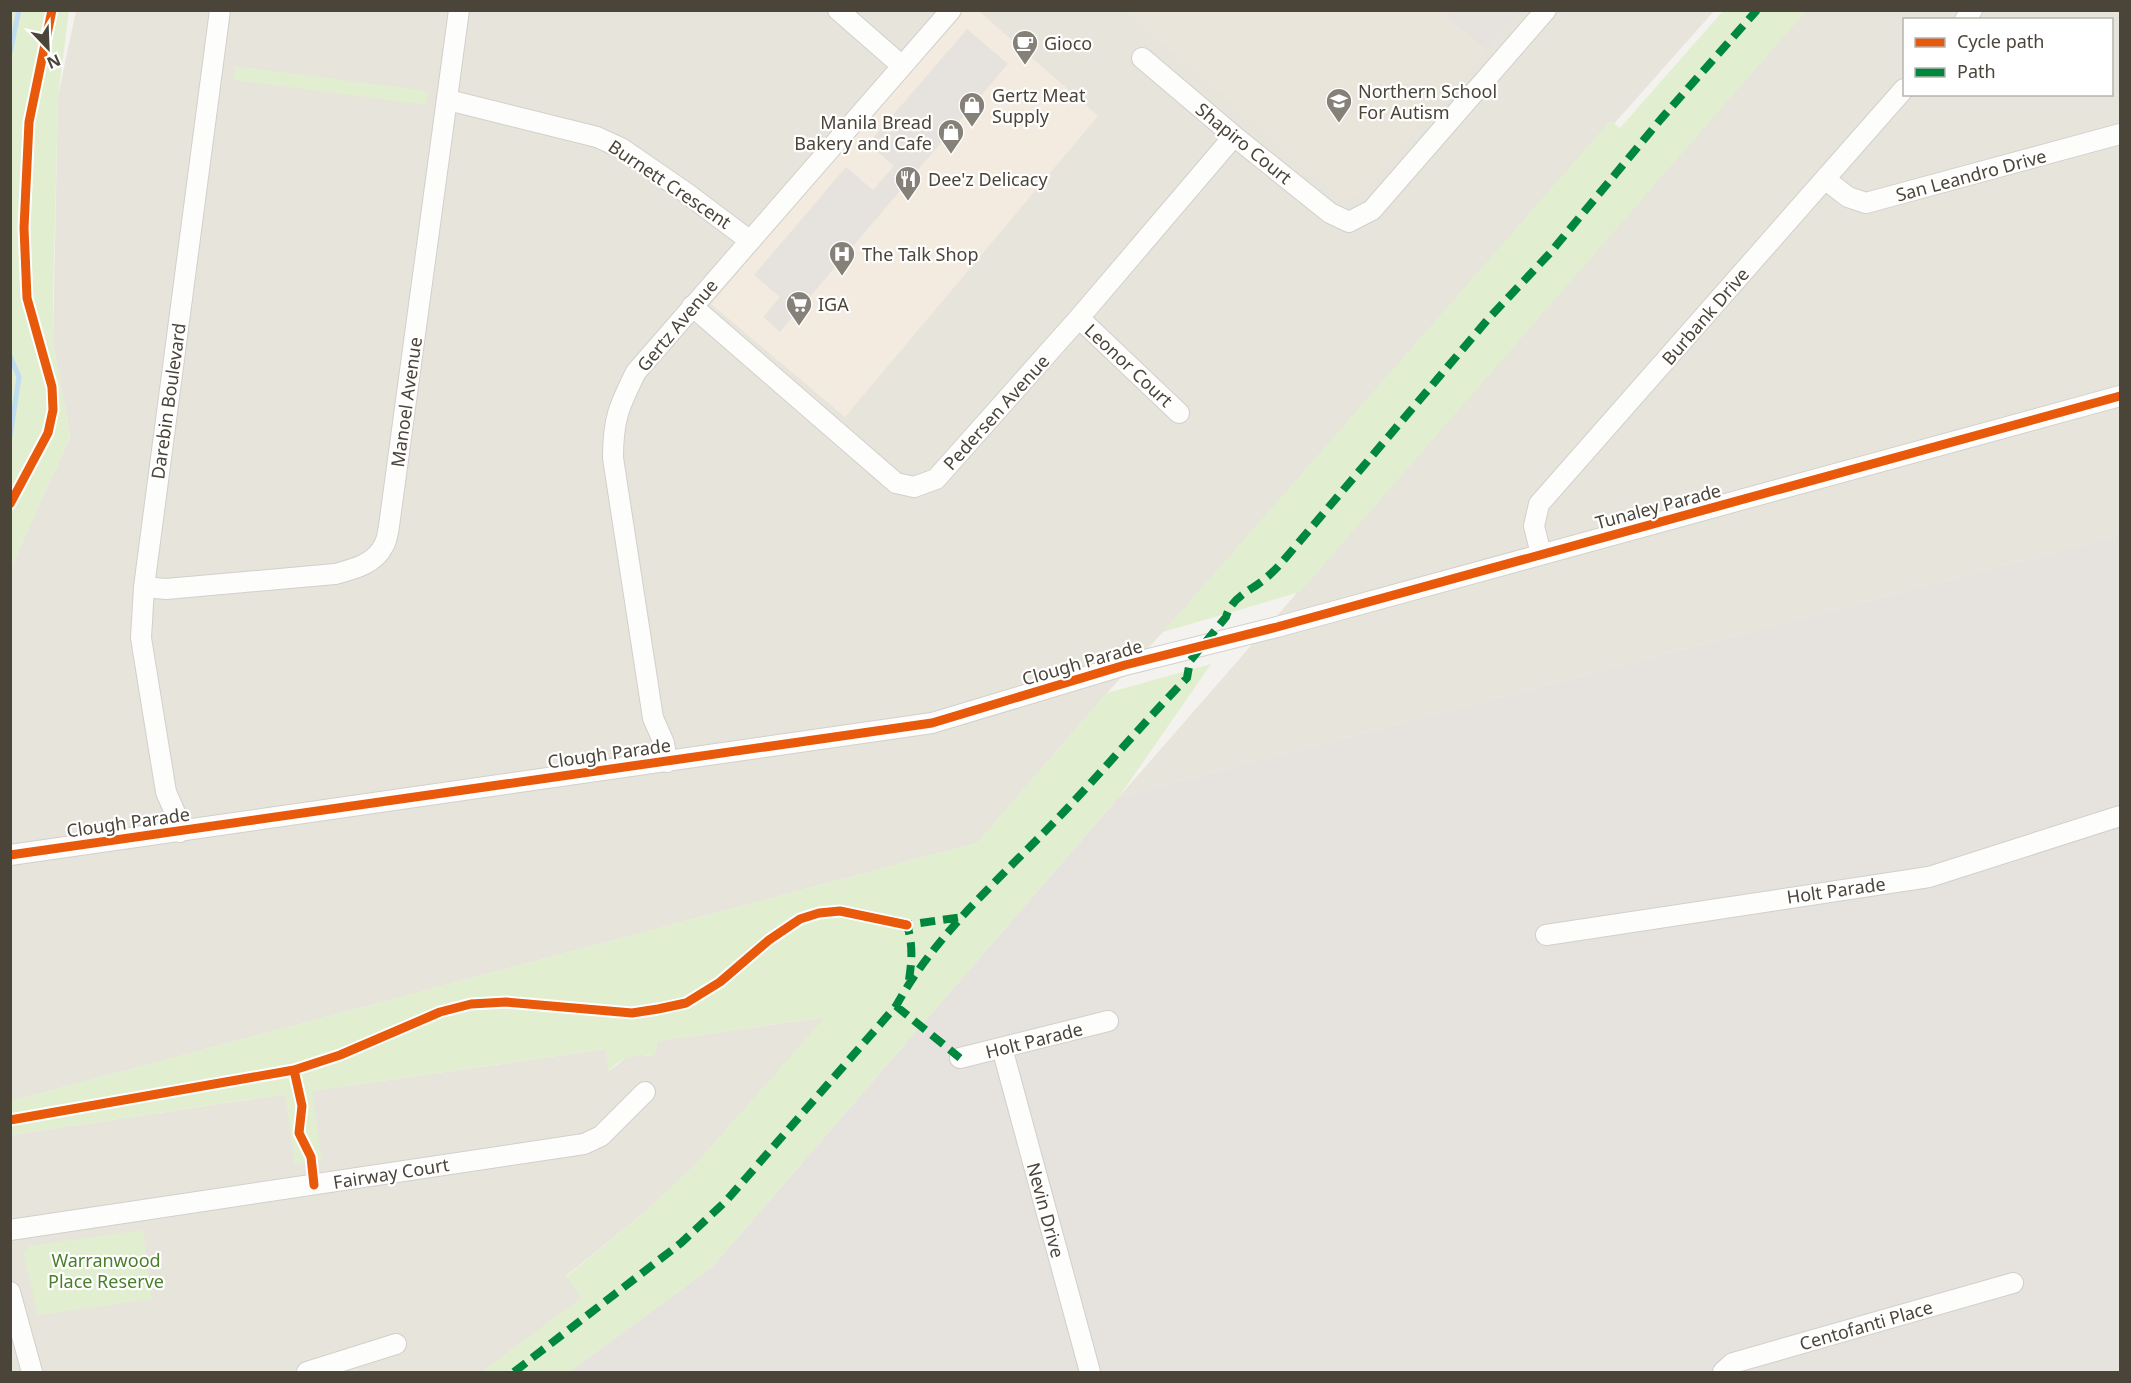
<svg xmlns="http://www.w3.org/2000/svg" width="2131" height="1383" font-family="'Noto Sans',sans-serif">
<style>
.residential{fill:#e7e4dc;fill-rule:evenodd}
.commercial{fill:#f3ebdf}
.industrial{fill:#e6e2de}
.education{fill:#eae5da}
.green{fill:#e1eecf}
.parking{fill:#e6e3df}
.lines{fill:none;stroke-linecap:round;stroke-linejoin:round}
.stream{stroke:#c0ddf1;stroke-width:5}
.minor-casing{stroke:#d2d0cb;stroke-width:22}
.minor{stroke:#fdfdfc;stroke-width:20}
.quiet{stroke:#00873e;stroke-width:8;stroke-dasharray:15 8;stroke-linecap:butt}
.cycleway-casing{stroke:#fff;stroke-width:13}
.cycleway{stroke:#e8590c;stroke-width:9}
.labels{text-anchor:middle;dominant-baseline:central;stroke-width:4.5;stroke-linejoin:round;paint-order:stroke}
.poi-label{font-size:18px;fill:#4b4439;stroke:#fff;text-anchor:start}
.street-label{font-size:18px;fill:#4b4439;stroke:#fff}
.park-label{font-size:18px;fill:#4a7f2a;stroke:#fff}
</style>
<rect width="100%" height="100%" fill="#f4f2ee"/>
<path class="residential" d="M76,11H1714L1163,632L1107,693L977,843L11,1101V567L70,437L53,341L58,96Z
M1804,11H2120V535L1119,797ZM1904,20H2112V94H1904Z
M826,1017L694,1166L646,1211L566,1276L582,1298L482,1372H11V1135L286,1094L295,1164L321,1159L311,1091L606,1049L609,1071L627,1057L641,1055L654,1056L658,1041Z"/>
<path class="commercial" d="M961,11H979L1098,116L845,417L711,304Z"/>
<path class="industrial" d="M2120,535V1372H569L712,1267L1119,797Z"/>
<path class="education" d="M1126,11H1522L1357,198L1343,200Z"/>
<path class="green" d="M11,10L69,11L58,96L53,300V341L70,437L11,567Z
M1723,11H1806L1300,592L1163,632L1610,121L1620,128Z
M235,66L428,91L426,105L234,80Z
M1211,664L1119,797L712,1267L569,1372H482L582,1298L566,1277L646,1211L694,1166L825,1017L658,1041L654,1056C635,1053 621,1057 608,1072L605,1049L312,1091L322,1160L295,1164L285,1094L11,1135V1101L977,843L1107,693Z
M143,1230L152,1299L38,1315L23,1253L29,1246Z"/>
<path class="parking" d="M1452,11V10L1522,11L1487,50L1447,17Z
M967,29L1008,64L780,332L763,317L780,297L754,275L846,167L873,190L894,166L868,144Z"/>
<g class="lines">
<path class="stream" d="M10,53L19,10
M10,356L19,377L10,437"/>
<g class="minor-casing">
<path id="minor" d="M838,10L901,65
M1965,20L1972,10
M1142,58L1234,136L1330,213L1349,222L1372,210L1546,10
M448,100L597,137L621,148L685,192L749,240
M1826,180L1848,197L1866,203L2120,134
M692,306L896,483L914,487L936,479L1079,318L1234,136
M1079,318L1179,413
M1541,554L1534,526L1539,504L1904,89
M144,587L166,589L335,574C354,569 375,564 384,545C387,540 388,532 389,526L459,10
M667,762L664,743L653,718L613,458C613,419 619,406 636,372L951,10
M180,832L176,815L166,792L141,638L144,587L220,10
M10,855L932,723L1125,665L1277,627L2120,396
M1546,935L1929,877L2120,816
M1002,1048L1090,1372
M960,1058L1108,1021
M10,1230L584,1144L601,1136L645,1092
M10,1292L32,1372
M307,1372L396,1344
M1723,1372L1733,1363L2013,1283"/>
</g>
<use href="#minor" class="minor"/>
<path class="quiet" d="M909,980C912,960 913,944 907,925L962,917
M896,1006L960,1058
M514,1372L681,1243L726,1201L896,1006C936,933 1003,876 1060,816C1103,771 1143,723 1187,678L1190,661L1226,617C1232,596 1251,591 1266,578C1272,573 1278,567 1283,561L1489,318L1550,253L1661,119L1757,10"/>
<g class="cycleway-casing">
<path id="cycleway" d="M10,504L48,433L53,410L52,387L27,298L24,228L29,122L52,10
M10,855L932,723L1125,665L1277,627L2120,396
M294,1070L302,1106L299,1133L311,1157L314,1185
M10,1120L294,1070L340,1055L440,1012L471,1004L506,1002L632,1013L658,1009L686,1003L720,982L769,940L800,919L819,913L840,911L907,925"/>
</g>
<use href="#cycleway" class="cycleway"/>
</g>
<defs>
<g id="cafe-pin" transform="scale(1.35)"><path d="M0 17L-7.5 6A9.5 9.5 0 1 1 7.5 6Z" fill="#868178" stroke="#fff"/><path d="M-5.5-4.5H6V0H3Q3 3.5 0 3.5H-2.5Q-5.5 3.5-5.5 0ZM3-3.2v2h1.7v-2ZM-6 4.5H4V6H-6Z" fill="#fff"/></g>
<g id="school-pin" transform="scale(1.35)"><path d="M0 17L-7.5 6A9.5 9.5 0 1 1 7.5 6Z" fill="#868178" stroke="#fff"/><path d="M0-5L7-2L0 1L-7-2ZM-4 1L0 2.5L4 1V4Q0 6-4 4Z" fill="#fff"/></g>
<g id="shop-pin" transform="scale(1.35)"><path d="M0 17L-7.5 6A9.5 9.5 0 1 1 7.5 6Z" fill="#868178" stroke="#fff"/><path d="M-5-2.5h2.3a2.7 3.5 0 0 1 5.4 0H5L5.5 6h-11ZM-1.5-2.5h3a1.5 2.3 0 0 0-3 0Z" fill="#fff"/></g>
<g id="restaurant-pin" transform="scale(1.35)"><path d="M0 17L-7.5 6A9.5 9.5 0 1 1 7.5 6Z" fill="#868178" stroke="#fff"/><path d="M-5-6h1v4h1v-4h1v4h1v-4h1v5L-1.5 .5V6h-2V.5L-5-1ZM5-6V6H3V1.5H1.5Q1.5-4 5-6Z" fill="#fff"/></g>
<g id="hospital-pin" transform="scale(1.35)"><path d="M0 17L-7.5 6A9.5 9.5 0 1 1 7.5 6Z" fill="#868178" stroke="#fff"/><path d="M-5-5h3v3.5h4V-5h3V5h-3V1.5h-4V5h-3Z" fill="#fff"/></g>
<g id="supermarket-pin" transform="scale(1.35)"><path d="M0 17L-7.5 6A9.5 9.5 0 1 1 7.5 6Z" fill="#868178" stroke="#fff"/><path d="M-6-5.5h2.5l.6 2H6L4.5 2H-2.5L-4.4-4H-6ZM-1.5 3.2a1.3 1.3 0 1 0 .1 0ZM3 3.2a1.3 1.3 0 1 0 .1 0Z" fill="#fff"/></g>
</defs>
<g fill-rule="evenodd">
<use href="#cafe-pin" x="1025" y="43"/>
<use href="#school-pin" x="1339" y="101"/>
<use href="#shop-pin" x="972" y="105"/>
<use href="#shop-pin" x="951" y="132"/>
<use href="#restaurant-pin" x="908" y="179"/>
<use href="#hospital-pin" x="842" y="254"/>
<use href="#supermarket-pin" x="799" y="304"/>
</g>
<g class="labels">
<g class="poi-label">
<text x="1044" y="43">Gioco</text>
<text x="1358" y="91">Northern School<tspan x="1358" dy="21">For Autism</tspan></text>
<text x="992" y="95">Gertz Meat<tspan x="992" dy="21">Supply</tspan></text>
<text x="932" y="122" text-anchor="end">Manila Bread<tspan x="932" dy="21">Bakery and Cafe</tspan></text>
<text x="928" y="179">Dee'z Delicacy</text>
<text x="862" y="254">The Talk Shop</text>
<text x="818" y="304">IGA</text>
</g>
<g class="street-label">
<text transform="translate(1244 143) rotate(39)">Shapiro Court</text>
<text transform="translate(1971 175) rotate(-15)">San Leandro Drive</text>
<text transform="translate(670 184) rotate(34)">Burnett Crescent</text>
<text transform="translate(1705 316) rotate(-49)">Burbank Drive</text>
<text transform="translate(677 325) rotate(-50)">Gertz Avenue</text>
<text transform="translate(1129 365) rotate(43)">Leonor Court</text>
<text transform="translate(168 401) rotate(-82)">Darebin Boulevard</text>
<text transform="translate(406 402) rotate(-82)">Manoel Avenue</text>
<text transform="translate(996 412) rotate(-48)">Pedersen Avenue</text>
<text transform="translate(1658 506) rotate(-15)">Tunaley Parade</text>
<text transform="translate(1082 662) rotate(-16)">Clough Parade</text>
<text transform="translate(609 753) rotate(-8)">Clough Parade</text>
<text transform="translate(128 822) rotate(-8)">Clough Parade</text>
<text transform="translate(1836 890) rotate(-8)">Holt Parade</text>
<text transform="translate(1034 1040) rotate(-14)">Holt Parade</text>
<text transform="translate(391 1173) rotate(-9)">Fairway Court</text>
<text transform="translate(1046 1210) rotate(75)">Nevin Drive</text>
<text transform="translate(1866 1325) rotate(-16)">Centofanti Place</text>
</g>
<g class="park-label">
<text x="106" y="1260">Warranwood<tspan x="106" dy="21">Place Reserve</tspan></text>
</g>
</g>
<rect width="2131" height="1383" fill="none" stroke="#4b4439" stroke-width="24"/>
<rect x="1903" y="18" width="210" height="78" fill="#ffffff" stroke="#b7b4b0" stroke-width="1.5"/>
<rect x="1915" y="38" width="30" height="9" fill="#e8590c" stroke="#b7b4b0" stroke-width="1.5"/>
<text x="1957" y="48" font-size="18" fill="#4b4439">Cycle path</text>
<rect x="1915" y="68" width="30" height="9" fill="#00873e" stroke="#b7b4b0" stroke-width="1.5"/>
<text x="1957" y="78" font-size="18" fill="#4b4439">Path</text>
<g transform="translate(48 48) rotate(157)" stroke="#ffffff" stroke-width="4.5" paint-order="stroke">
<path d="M0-4.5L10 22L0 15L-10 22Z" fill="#4b4439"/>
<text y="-9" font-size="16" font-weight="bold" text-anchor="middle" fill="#4b4439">N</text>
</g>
</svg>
